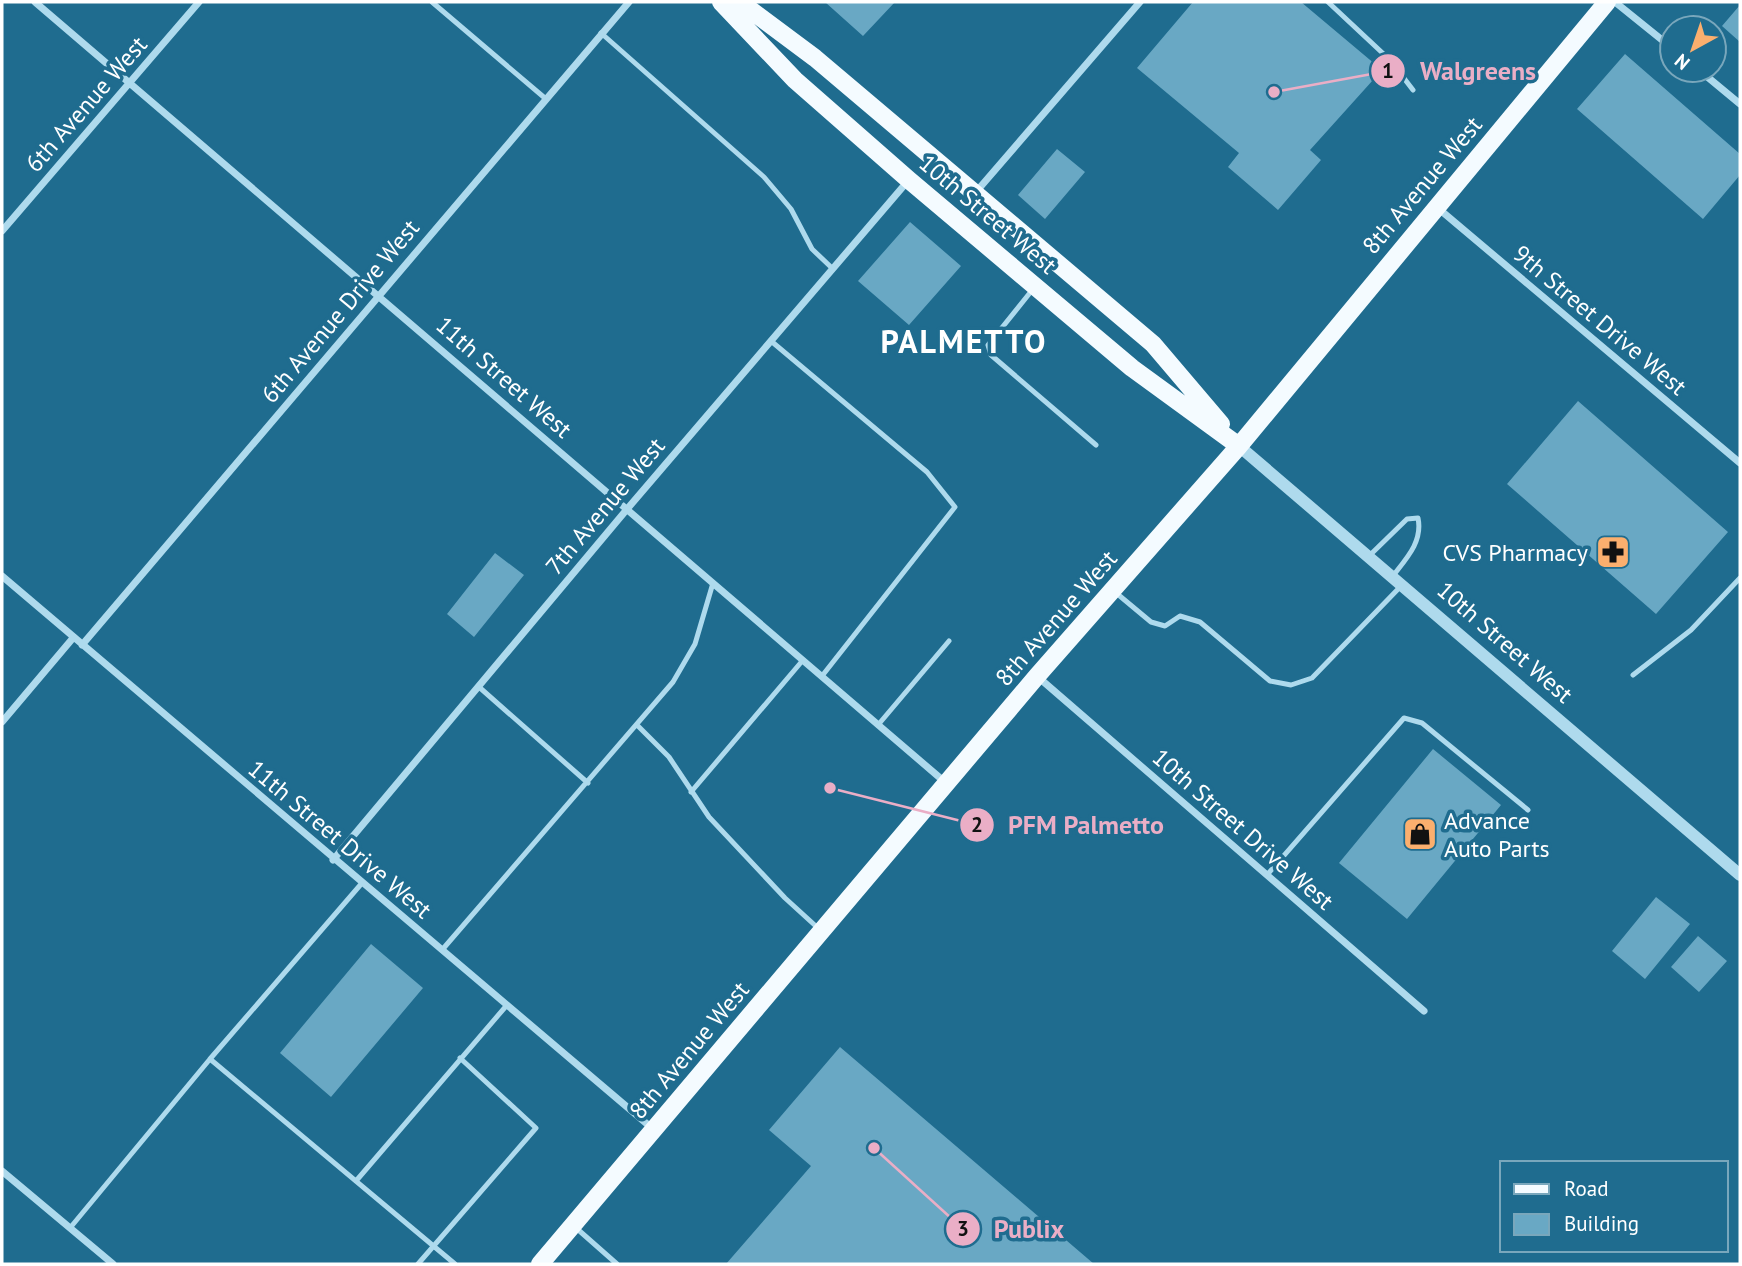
<svg xmlns="http://www.w3.org/2000/svg" width="1742" height="1266" font-family="'PT Sans',sans-serif">
<style>
.building{fill:#69a8c4}
.lines{fill:none;stroke-linecap:round;stroke-linejoin:round}
.service{stroke:#aedaed;stroke-width:5}
.minor{stroke:#aedaed;stroke-width:7}
.tertiary{stroke:#aedaed;stroke-width:12}
.primary{stroke:#f4fbff;stroke-width:18}
.labels{text-anchor:middle;dominant-baseline:central;stroke-width:7;stroke-linejoin:round;paint-order:stroke}
.street-label{font-size:24px;fill:#fff;stroke:#1f6c8f}
.poi-label{font-size:24px;fill:#fff;stroke:#1f6c8f;text-anchor:end}
.district-label{font-size:32px;font-weight:bold;letter-spacing:2px;fill:#fff;stroke:#1f6c8f}
.leader{fill:none;stroke:#eaaec6;stroke-width:2.5}
.callout-dot{fill:#eaaec6;stroke:#1f6c8f;stroke-width:2.5}
.mark-label{font-size:21px;text-anchor:middle;font-weight:bold;fill:#111}
.callout-label{font-size:26px;text-anchor:middle;font-weight:bold;fill:#eaaec6;stroke:#1f6c8f;stroke-width:7;stroke-linejoin:round;paint-order:stroke}
</style>
<rect width="100%" height="100%" fill="#1f6c8f"/>
<path class="building" d="M825,2H895L863,36Z
M1193,2H1301L1382,70L1310,150L1321,160L1278,210L1228,167L1239,153L1137,68Z
M1740,5V42L1722,26Z
M1625,54L1740,154V175L1703,219L1577,109Z
M1057,149L1085,172L1045,219L1018,195Z
M910,222L961,266L909,325L858,281Z
M1578,401L1728,532L1656,614L1507,484Z
M495,553L524,575L474,637L447,614Z
M1433,749L1501,805L1407,919L1339,863Z
M1656,897L1690,924L1645,979L1612,951Z
M1698,936L1727,961L1699,992L1671,967Z
M371,944L423,988L331,1097L280,1053Z
M840,1047L1094,1264H726L811,1166L769,1130Z"/>
<g class="lines">
<path class="service" d="M432,2L546,99
M1328,2L1390,60L1413,90
M601,33L764,177L791,209L812,249L833,269
M1033,289L988,345L991,355L1096,445
M771,341L927,472L955,507L822,676
M1369,556L1407,519L1418,518C1423,542 1406,559 1392,577
M1115,592L1151,622L1165,626L1180,616L1200,622L1270,681L1291,685L1312,678L1402,585
M1633,675L1691,630L1740,578
M479,687L588,783
M878,725L949,641
M638,726L669,757L709,817L785,898L819,929
M691,792L803,660
M1267,875L1404,718L1422,723L1528,810
M442,950L673,682L695,644L713,583
M210,1059L362,883
M356,1181L507,1005
M575,1227L617,1264
M70,1228L210,1059L455,1264
M418,1264L536,1128L460,1058"/>
<path class="minor" d="M35,2L946,783
M1615,2L1672,48
M1699,70L1740,104
M976,192L1140,2
M1439,209L1740,463
M2,231L199,2
M2,576L653,1129
M82,645L629,2
M1038,677L1424,1011
M2,722L73,638
M333,860L628,508L907,182
M2,1171L113,1264"/>
<path class="tertiary" d="M1239,446L1740,875"/>
<path class="primary" d="M721,2L795,80L909,180L1132,368L1239,446
M740,2L815,58L1153,344L1221,424
M540,1264L1037,676L1239,446L1607,2"/>
</g>
<defs>
<g id="pharmacy-square" transform="scale(1.75)"><rect x="-9" y="-9" width="18" height="18" rx="4" fill="#fbaf6e" stroke="#1f6c8f"/><path d="M-2-6h4v4h4v4h-4v4h-4v-4h-4v-4h4Z" fill="#111"/></g>
<g id="shop-square" transform="scale(1.75)"><rect x="-9" y="-9" width="18" height="18" rx="4" fill="#fbaf6e" stroke="#1f6c8f"/><path d="M-5-2.5h2.3a2.7 3.5 0 0 1 5.4 0H5L5.5 6h-11ZM-1.5-2.5h3a1.5 2.3 0 0 0-3 0Z" fill="#111"/></g>
</defs>
<g fill-rule="evenodd">
<use href="#pharmacy-square" x="1613" y="552"/>
<use href="#shop-square" x="1420" y="834"/>
</g>
<g class="labels">
<g class="street-label">
<text transform="translate(86 104) rotate(-49)">6th Avenue West</text>
<text transform="translate(1422 185) rotate(-50)">8th Avenue West</text>
<text transform="translate(988 214) rotate(40)">10th Street West</text>
<text transform="translate(340 311) rotate(-50)">6th Avenue Drive West</text>
<text transform="translate(1600 320) rotate(40)">9th Street Drive West</text>
<text transform="translate(504 377) rotate(41)">11th Street West</text>
<text transform="translate(605 506) rotate(-50)">7th Avenue West</text>
<text transform="translate(1056 618) rotate(-49)">8th Avenue West</text>
<text transform="translate(1505 642) rotate(41)">10th Street West</text>
<text transform="translate(1243 829) rotate(41)">10th Street Drive West</text>
<text transform="translate(340 839) rotate(40)">11th Street Drive West</text>
<text transform="translate(689 1050) rotate(-50)">8th Avenue West</text>
</g>
<g class="poi-label">
<text x="1588" y="552">CVS Pharmacy</text>
<text x="1444" y="820" text-anchor="start">Advance<tspan x="1444" dy="28">Auto Parts</tspan></text>
</g>
<g class="district-label">
<text x="964" y="341">PALMETTO</text>
</g>
</g>
<path class="leader" d="M1274 92L1388 71M830 788L977 825M874 1148L963 1229"/>
<g class="callout-dot">
<circle cx="1274" cy="92" r="7"/>
<circle cx="830" cy="788" r="7"/>
<circle cx="874" cy="1148" r="7"/>
<circle cx="1388" cy="71" r="18"/>
<circle cx="977" cy="825" r="18"/>
<circle cx="963" cy="1229" r="18"/>
</g>
<g class="mark-label">
<text x="1388" y="78">1</text>
<text x="977" y="832">2</text>
<text x="963" y="1236">3</text>
</g>
<g class="callout-label">
<text x="1478" y="80">Walgreens</text>
<text x="1086" y="834">PFM Palmetto</text>
<text x="1029" y="1238">Publix</text>
</g>
<rect width="1742" height="1266" fill="none" stroke="#ffffff" stroke-width="7"/>
<rect x="1500" y="1161" width="228" height="91" fill="#1f6c8f" stroke="#79a7bc" stroke-width="2"/>
<rect x="1514" y="1184" width="35" height="10" fill="#f4fbff" stroke="#79a7bc" stroke-width="2"/>
<text x="1564" y="1196" font-size="21" fill="#ffffff">Road</text>
<rect x="1514" y="1214" width="35" height="21" fill="#69a8c4" stroke="#79a7bc" stroke-width="2"/>
<text x="1564" y="1231" font-size="21" fill="#ffffff">Building</text>
<g transform="translate(1693 49) rotate(220)"><circle r="33" fill="#1f6c8f" stroke="#79a7bc" stroke-width="2"/>
<path d="M0-5L12 26L0 18L-12 26Z" fill="#fbaf6e"/>
<text y="-10" font-size="19" font-weight="bold" text-anchor="middle" fill="#ffffff">N</text>
</g>
</svg>
